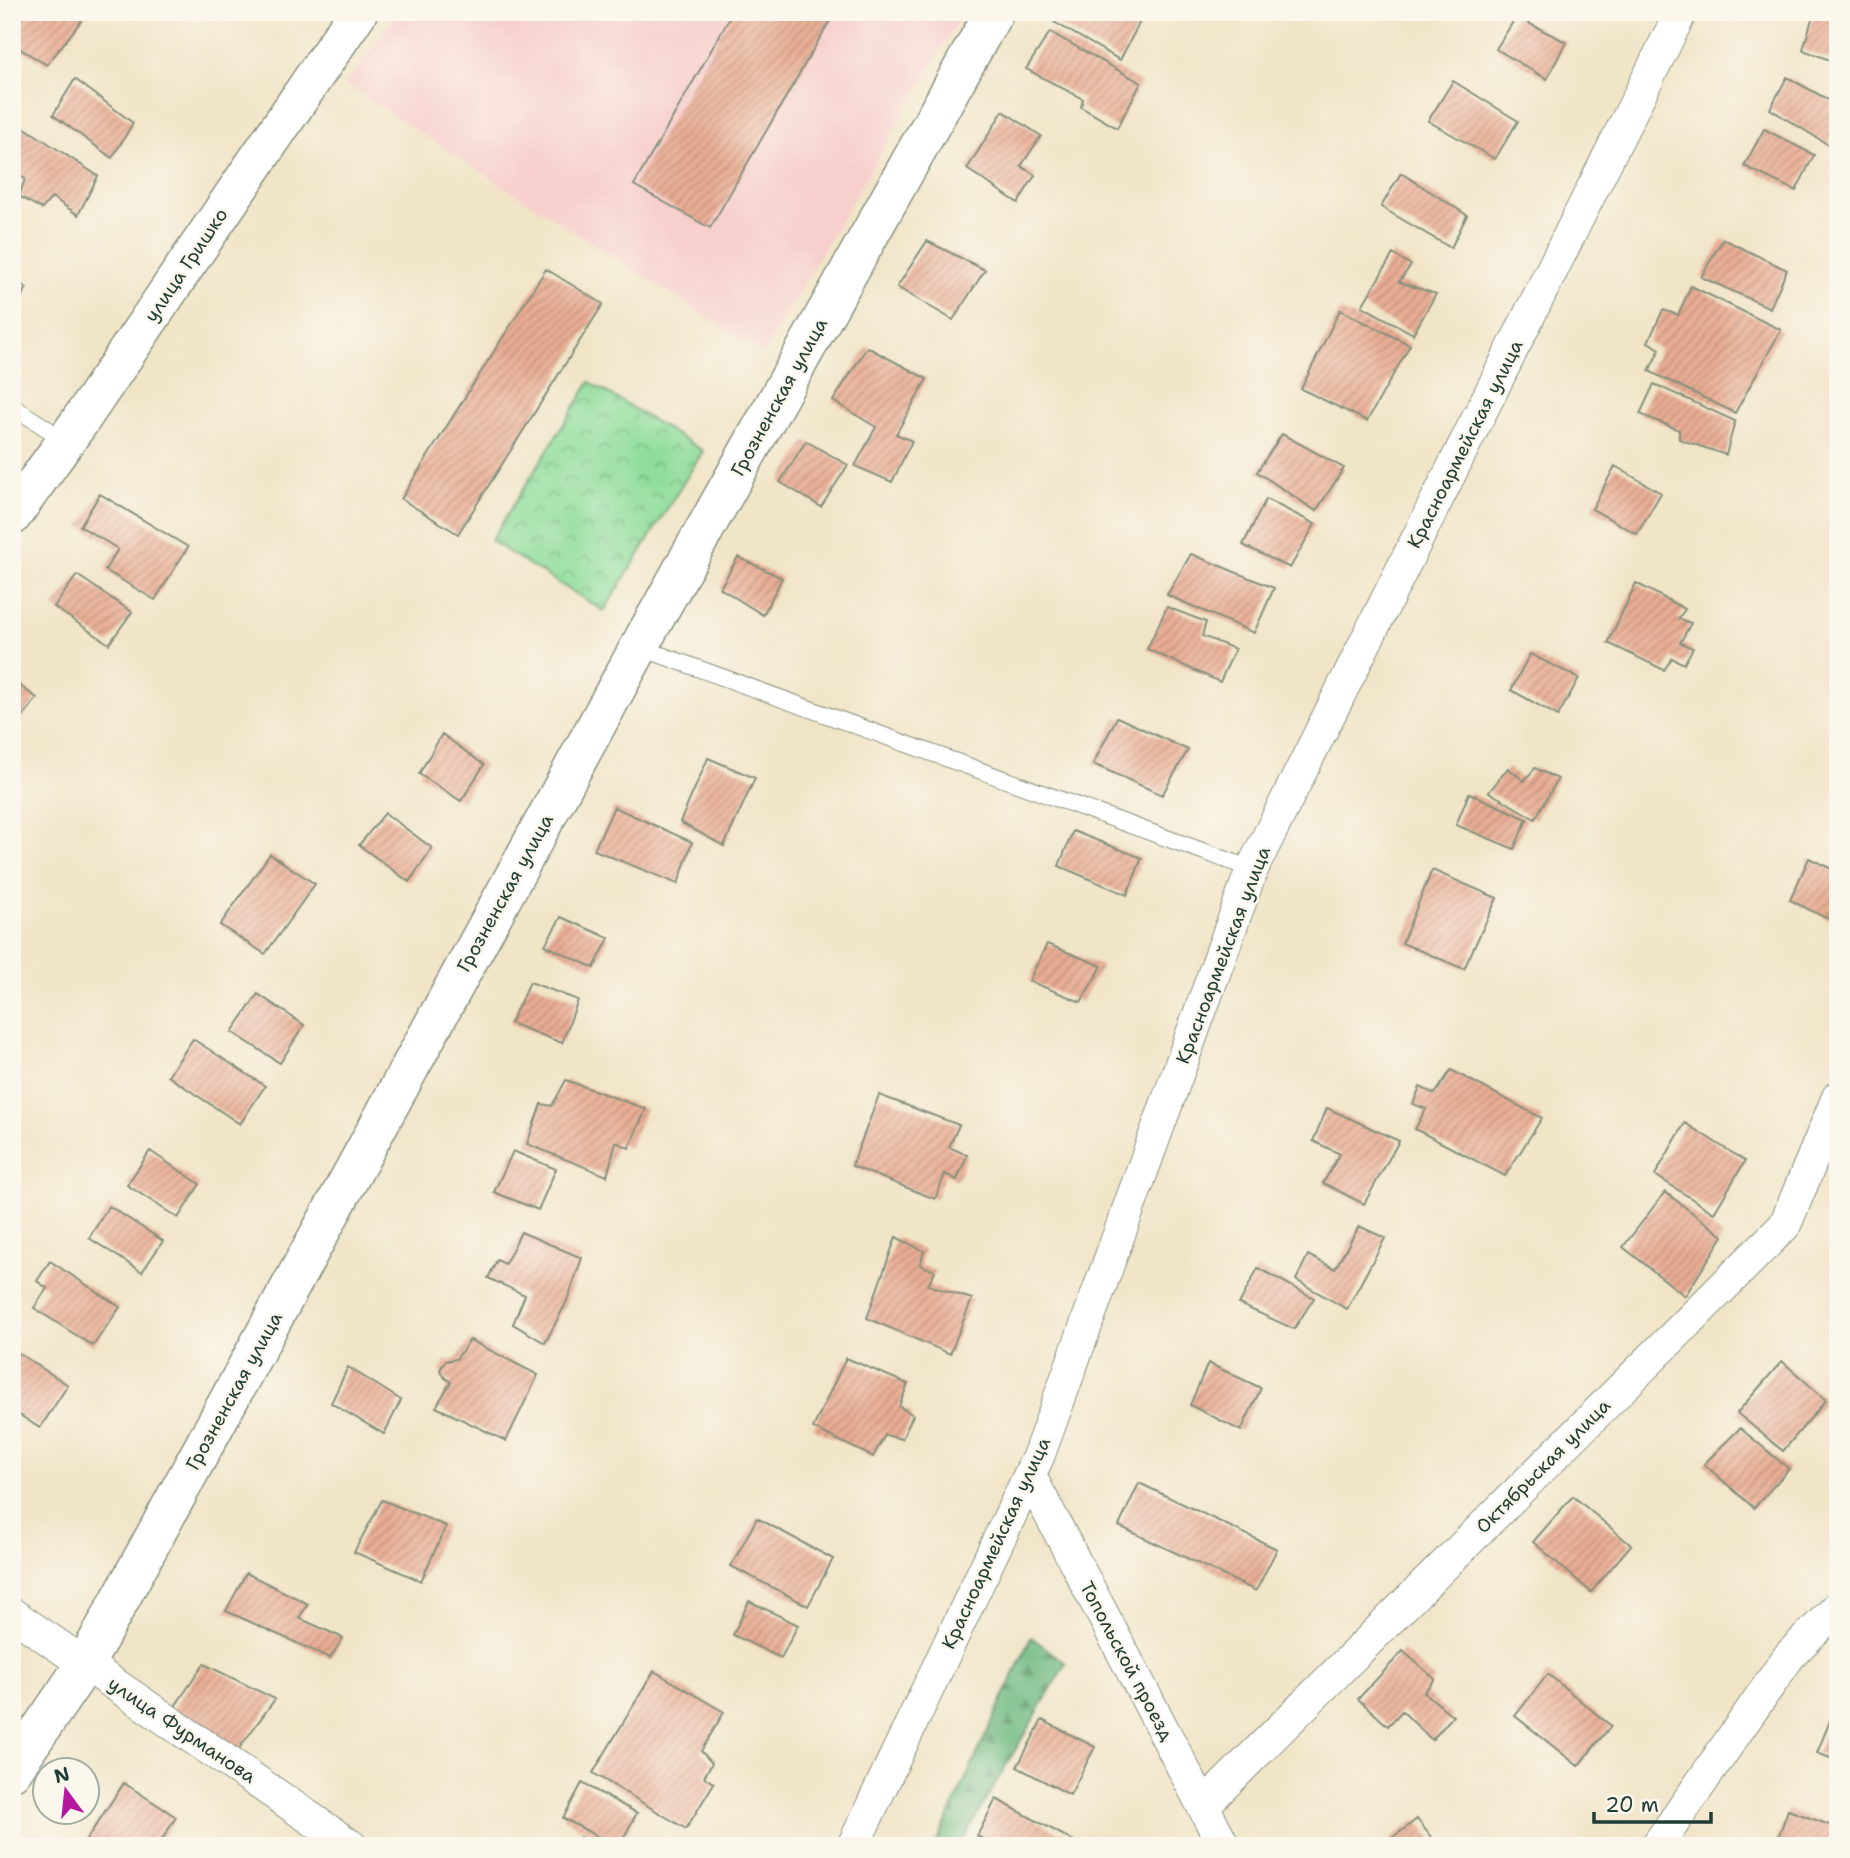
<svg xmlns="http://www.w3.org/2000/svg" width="1850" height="1858" font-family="'Shantell Sans',sans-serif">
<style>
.built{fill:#f7d0cd}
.forest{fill:url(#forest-firs);stroke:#497c5c;stroke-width:2}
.park{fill:url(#park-crowns);stroke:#578d68;stroke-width:2}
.building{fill:url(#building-hatch)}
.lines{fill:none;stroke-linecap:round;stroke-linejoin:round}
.service-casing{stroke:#88917e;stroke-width:18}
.minor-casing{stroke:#88917e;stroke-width:34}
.tertiary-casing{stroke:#88917e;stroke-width:41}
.primary-casing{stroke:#88917e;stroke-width:41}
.service{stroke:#fff;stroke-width:16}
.minor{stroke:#fff;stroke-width:32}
.tertiary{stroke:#fff;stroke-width:38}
.primary{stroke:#fff;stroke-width:38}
.labels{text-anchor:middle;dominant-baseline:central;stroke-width:5;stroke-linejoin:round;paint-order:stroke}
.street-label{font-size:19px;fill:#1f3d34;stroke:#fbf7ec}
</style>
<defs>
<pattern id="forest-firs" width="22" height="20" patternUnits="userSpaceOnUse" patternTransform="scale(1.75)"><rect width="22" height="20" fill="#73bc84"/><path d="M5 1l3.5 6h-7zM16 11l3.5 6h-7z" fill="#5e9a6d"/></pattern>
<pattern id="park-crowns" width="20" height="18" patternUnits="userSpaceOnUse" patternTransform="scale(1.75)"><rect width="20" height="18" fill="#8fdd9c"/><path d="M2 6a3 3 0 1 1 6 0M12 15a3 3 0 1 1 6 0" fill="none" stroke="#74b480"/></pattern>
<pattern id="building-hatch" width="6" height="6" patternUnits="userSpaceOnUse" patternTransform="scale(1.75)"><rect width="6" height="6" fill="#eaad94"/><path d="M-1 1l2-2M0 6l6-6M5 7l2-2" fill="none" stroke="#bd8e7a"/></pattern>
</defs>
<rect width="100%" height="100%" fill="#fbf7ec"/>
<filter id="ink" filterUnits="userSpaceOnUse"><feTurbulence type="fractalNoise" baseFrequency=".0143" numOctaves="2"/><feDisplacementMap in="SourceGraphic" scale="14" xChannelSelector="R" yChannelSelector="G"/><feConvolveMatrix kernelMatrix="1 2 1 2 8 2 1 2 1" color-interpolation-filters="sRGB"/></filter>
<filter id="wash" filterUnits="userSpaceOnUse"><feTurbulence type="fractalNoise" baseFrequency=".00686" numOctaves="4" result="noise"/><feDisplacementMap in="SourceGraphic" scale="28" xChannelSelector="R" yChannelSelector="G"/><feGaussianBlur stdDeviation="1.57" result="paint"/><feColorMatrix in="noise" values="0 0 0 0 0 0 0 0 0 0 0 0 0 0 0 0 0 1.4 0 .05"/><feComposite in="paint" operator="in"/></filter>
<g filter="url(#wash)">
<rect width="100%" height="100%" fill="#f1e5c8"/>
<path class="built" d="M399,12H963L763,353L345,84Z"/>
<path class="forest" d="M1031,1637L1066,1663L959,1846H935Z"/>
<path class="park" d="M590,382L703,451L604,611L491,541Z"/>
<g id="blocks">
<path class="building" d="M12,12H88L47,65L12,44Z
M733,12H835L710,228L634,185Z
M1060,12H1145L1120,60L1054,22Z
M1814,12L1838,21V63L1803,50Z
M1516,17L1566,42L1547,79L1496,49Z
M1050,32L1141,83L1117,128L1081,107L1083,99L1026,69Z
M1787,77L1838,105V128L1829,145L1770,109Z
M75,79L133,123L112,158L53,115Z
M1453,81L1518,121L1495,159L1428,121Z
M1003,111L1041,136L1021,166L1035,175L1018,203L967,169Z
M19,124L98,176L78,215L52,197L42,209L19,196L25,179L12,171V135Z
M1764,129L1814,155L1796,191L1744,166Z
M1401,173L1467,215L1451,248L1381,207Z
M1723,239L1787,270L1770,308L1701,277Z
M927,241L985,270L953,320L897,287Z
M1393,254L1411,265L1399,282L1436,294L1413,334L1362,306Z
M546,269L603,304L458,534L401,499Z
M12,279L27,288L12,310Z
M1691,286L1781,330L1735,413L1649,371L1660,349L1648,342L1663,310L1678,315Z
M1340,310L1410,345L1367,421L1301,389Z
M867,347L927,379L896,434L912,441L892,482L855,466L876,427L833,401Z
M1654,384L1735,421L1726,455L1679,439V430L1640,414Z
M1282,434L1344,468L1316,511L1257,472Z
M806,441L848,465L821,507L780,482Z
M1615,466L1661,493L1637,534L1592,509Z
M100,494L188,547L155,600L105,570L118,549L80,526Z
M1266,499L1315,524L1290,568L1243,545Z
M1191,554L1274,588L1254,633L1167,595Z
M738,557L782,578L763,615L720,588Z
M77,575L132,612L109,644L54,607Z
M1636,583L1685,609L1678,619L1691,623L1680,643L1693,648L1684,664L1672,658L1664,670L1608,643Z
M1167,607L1206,622L1202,636L1235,649L1220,682L1147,649Z
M1530,654L1579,678L1558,716L1511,690Z
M12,680L37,698L12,731Z
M1117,717L1188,750L1162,795L1093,764Z
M442,734L484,765L461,801L419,774Z
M708,758L755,778L724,846L680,822Z
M1508,768L1524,781L1535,768L1558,779L1535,819L1489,792Z
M1469,793L1527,819L1514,849L1456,825Z
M614,807L692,842L678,884L594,850Z
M385,813L432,848L409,882L359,845Z
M1073,831L1142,858L1127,895L1059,866Z
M270,854L315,884L265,954L220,925Z
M1809,858L1838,872V924L1790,900Z
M1432,870L1497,898L1464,969L1402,943Z
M561,917L609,938L594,968L545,945Z
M1047,944L1102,966L1081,1002L1029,981Z
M530,982L578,1000L562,1043L510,1023Z
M258,994L304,1025L280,1063L232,1032Z
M193,1039L265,1086L240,1124L168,1076Z
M1451,1070L1542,1118L1505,1176L1415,1129L1426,1109L1413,1104L1420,1087L1435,1094Z
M566,1080L646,1109L629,1148L616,1142L607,1176L527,1144L541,1104L552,1106Z
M879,1095L959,1125L949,1147L967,1155L957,1180L945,1174L935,1199L852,1166Z
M1327,1108L1399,1141L1364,1204L1323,1183L1340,1154L1313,1141Z
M1685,1123L1745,1161L1714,1213L1655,1175Z
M150,1151L200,1184L178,1218L127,1185Z
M513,1151L556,1169L538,1210L494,1192Z
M1665,1192L1723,1236L1685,1296L1623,1247Z
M109,1206L163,1241L142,1272L89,1238Z
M1359,1226L1385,1238L1347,1309L1296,1280L1308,1255L1335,1269Z
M521,1232L582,1258L567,1301L545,1343L513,1324L525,1295L488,1278L497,1260L505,1264Z
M896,1237L924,1251L920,1265L935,1271L928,1285L972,1299L950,1354L867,1318Z
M50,1261L120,1307L93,1346L34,1308L47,1288L37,1281Z
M1258,1268L1314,1298L1294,1329L1239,1304Z
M470,1340L538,1375L506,1441L436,1407L451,1382L445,1378L440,1370L445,1361L456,1359Z
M12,1349L68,1385L40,1428L12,1410Z
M846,1358L908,1384L899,1406L913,1415L902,1439L885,1435L873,1457L813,1428Z
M1782,1361L1826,1400L1783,1451L1737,1413Z
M1208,1363L1261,1388L1241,1431L1190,1405Z
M348,1367L401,1400L384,1434L331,1403Z
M1740,1428L1789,1469L1754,1508L1704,1464Z
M1139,1483L1277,1549L1256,1591L1119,1526Z
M1573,1496L1631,1545L1591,1592L1533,1542Z
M382,1500L446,1526L421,1581L354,1552Z
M757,1518L833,1559L808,1606L731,1566Z
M246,1573L308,1604L299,1618L343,1638L330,1658L226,1611Z
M749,1601L798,1625L781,1658L733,1635Z
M1403,1651L1435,1679L1424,1692L1453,1716L1432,1740L1402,1711L1388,1726L1358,1699Z
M204,1664L275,1699L238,1750L171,1712Z
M654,1671L724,1712L701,1751L712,1763L704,1777L714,1783L686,1829L593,1773Z
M1548,1674L1611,1726L1578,1766L1515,1716Z
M1838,1701V1761L1817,1753Z
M1042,1720L1095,1747L1070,1795L1017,1767Z
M124,1783L176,1817L158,1846H82Z
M582,1783L637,1813L619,1846H615L563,1818Z
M996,1799L1083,1846H996L977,1836Z
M1788,1810L1838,1828L1837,1846H1775Z
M1417,1819L1438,1846H1382Z
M580,1837L595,1846H575Z"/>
</g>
</g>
<g filter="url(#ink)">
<use href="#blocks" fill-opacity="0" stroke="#88917e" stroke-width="2"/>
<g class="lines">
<g class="service-casing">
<path id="service" d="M12,406L66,441
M639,647L1252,869"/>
</g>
<g class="minor-casing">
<path id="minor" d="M1030,1476L1224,1846
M12,1614L351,1846
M1203,1806L1785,1225L1838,1097
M853,1846L1038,1457L1252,869L1681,12
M1657,1846L1790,1655L1838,1607"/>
</g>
<g class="tertiary-casing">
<path id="tertiary" d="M12,516L78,424L358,12"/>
</g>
<g class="primary-casing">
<path id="primary" d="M12,1771L85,1664L639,647L994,12"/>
</g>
<use href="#service" class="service"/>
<use href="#minor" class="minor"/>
<use href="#tertiary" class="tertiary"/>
<use href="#primary" class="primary"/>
</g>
</g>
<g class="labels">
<g class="street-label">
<text transform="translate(186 265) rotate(-56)">улица Гришко</text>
<text transform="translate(779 397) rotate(-61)">Грозненская улица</text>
<text transform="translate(1465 444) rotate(-63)">Красноармейская улица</text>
<text transform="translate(505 893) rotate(-61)">Грозненская улица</text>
<text transform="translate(1223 955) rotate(-69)">Красноармейская улица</text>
<text transform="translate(234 1391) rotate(-61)">Грозненская улица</text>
<text transform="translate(1543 1466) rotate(-45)">Октябрьская улица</text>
<text transform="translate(996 1543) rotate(-65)">Красноармейская улица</text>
<text transform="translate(1127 1661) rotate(62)">Топольской проезд</text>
<text transform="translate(182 1730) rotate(34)">улица Фурманова</text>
</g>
</g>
<rect width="1850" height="1858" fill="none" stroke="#fbf7ec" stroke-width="42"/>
<g transform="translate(66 1791) rotate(345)"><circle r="33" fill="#fbf7ec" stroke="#a3ada2" stroke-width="2"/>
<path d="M0-5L12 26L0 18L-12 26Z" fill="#b5179e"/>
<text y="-10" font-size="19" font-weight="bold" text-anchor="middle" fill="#1f3d34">N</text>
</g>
<path d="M1594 1812v10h117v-10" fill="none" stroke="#1f3d34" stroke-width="3.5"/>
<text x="1605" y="1812" font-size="21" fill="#1f3d34" stroke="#fbf7ec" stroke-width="5" paint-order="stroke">20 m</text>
</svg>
